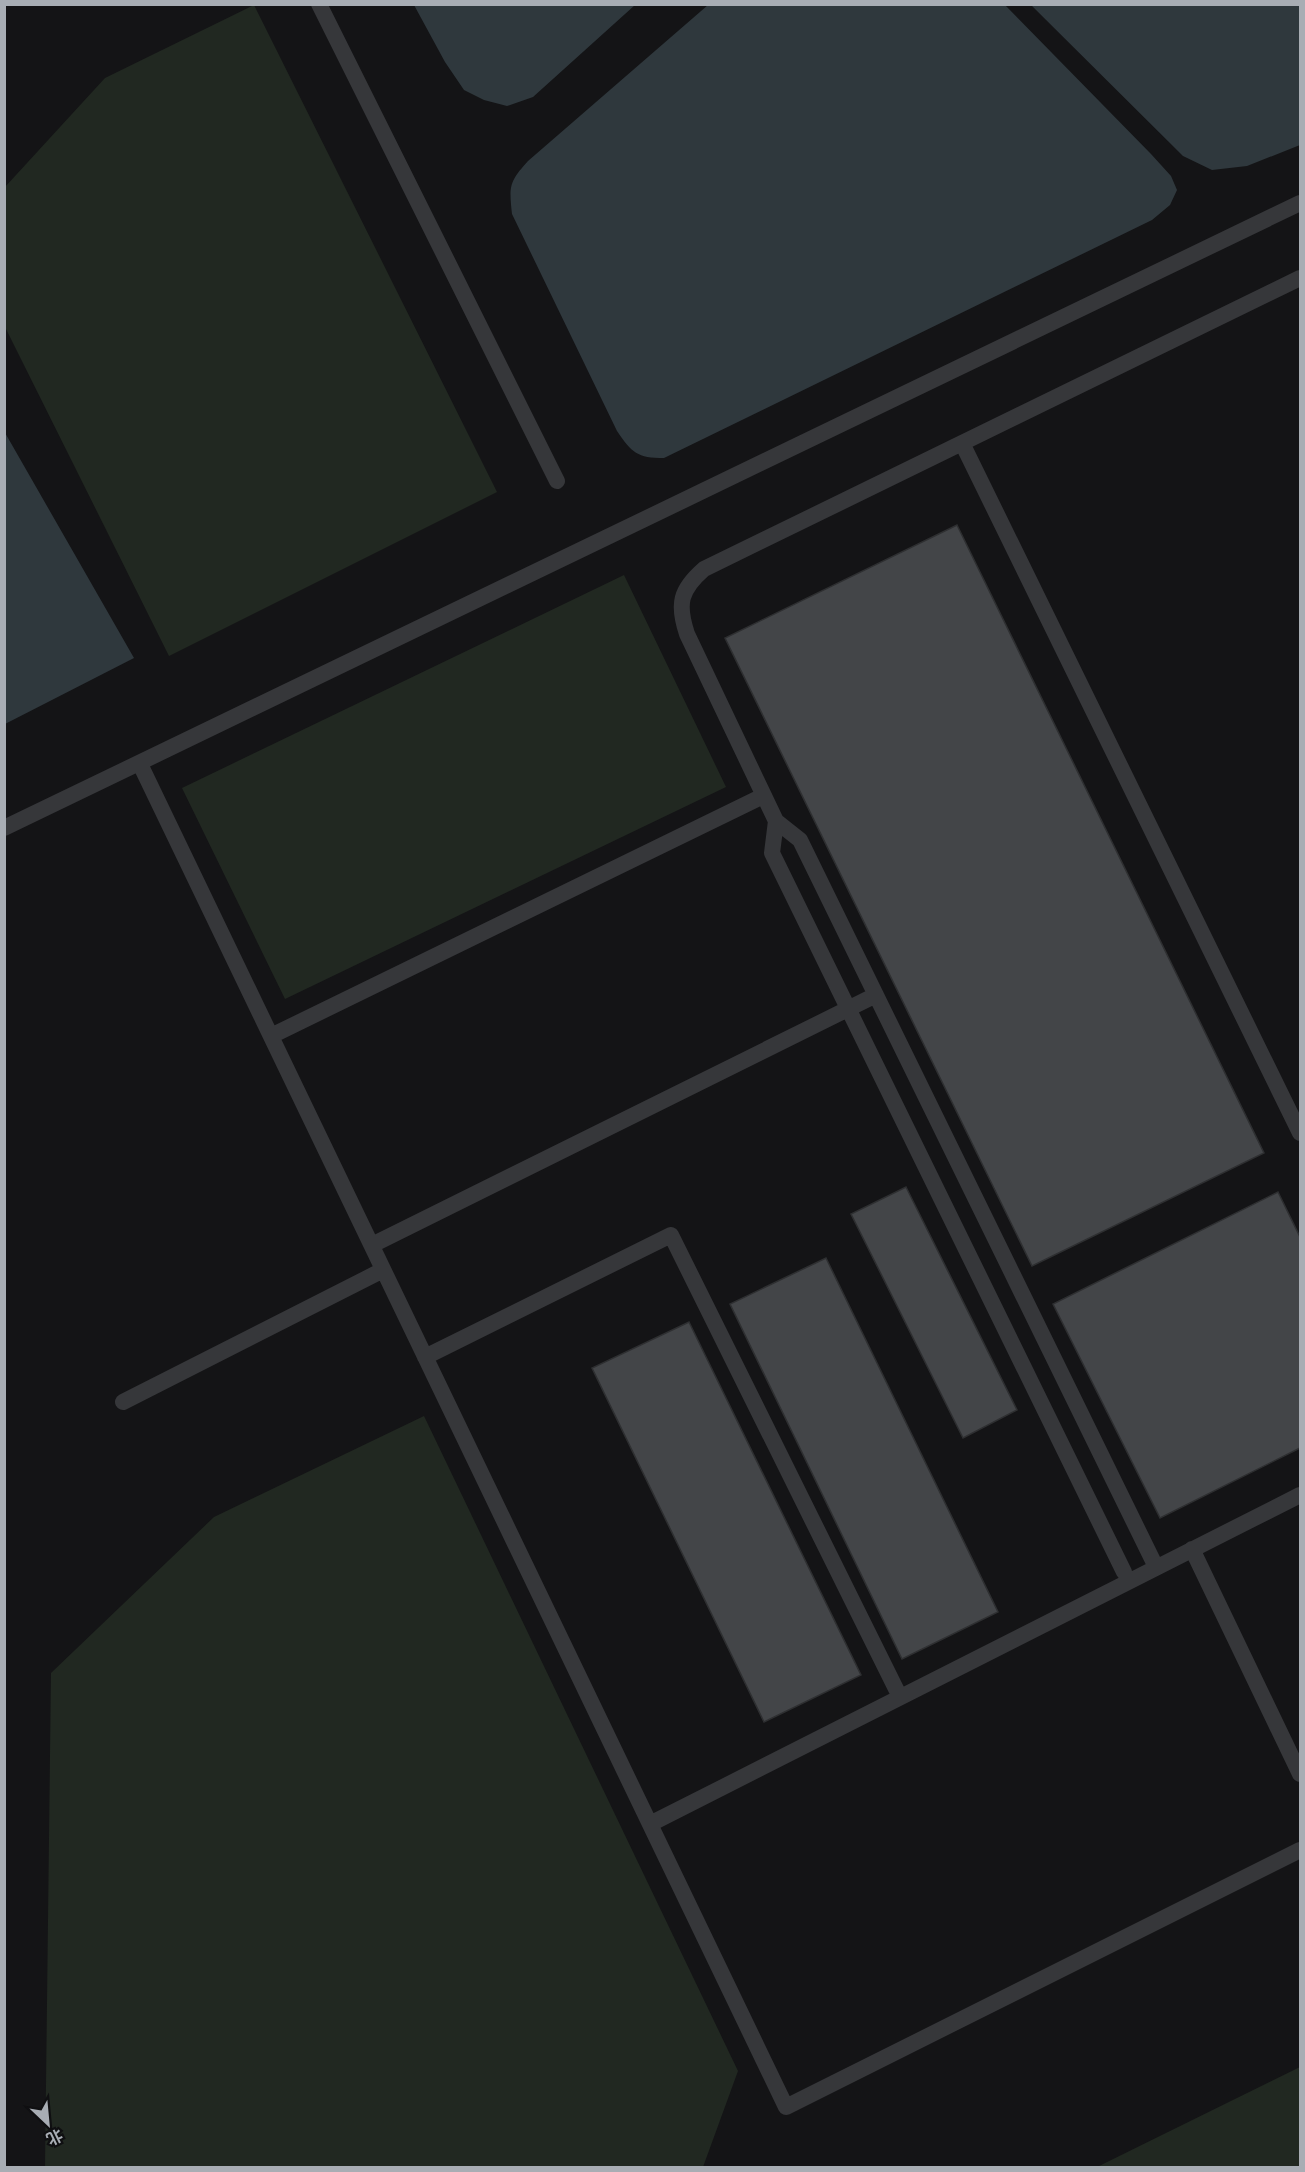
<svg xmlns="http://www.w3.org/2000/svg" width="1305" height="2172" font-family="'PT Sans Narrow','Noto Sans SC',sans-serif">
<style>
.green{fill:#212821}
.water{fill:#2f383d}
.building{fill:#434548;stroke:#2e2f31;stroke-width:1.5}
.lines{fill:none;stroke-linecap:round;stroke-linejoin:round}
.service{stroke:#36373a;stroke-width:16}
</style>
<rect width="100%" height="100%" fill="#141416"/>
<path class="green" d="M254,5L497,492L169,656L5,327V187L105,78Z
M624,575L726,787L285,999L182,788Z
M424,1416L738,2071L703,2167H45L51,1673L214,1517Z
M1300,2067V2167H1097Z"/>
<path class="water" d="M414,5H635L533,97L507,106L484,100L464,90L445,62Z
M708,5H1005L1151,154L1171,176L1177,190L1170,205L1152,220L664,458C637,458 632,453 617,431L512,214C509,186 509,182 528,161Z
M1031,5H1300V145L1247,166L1212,170L1183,156Z
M4,431L134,658L5,724H4Z"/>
<path class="building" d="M957,525L1264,1153L1032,1266L725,638Z
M906,1187L1017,1410L963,1438L851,1214Z
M1278,1192L1300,1237V1448L1160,1518L1053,1304Z
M826,1258L998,1612L902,1659L730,1304Z
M689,1322L861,1675L764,1722L592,1368Z"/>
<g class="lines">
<path class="service" d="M319,4L557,481
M962,443L1300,1133
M140,764L786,2107L1300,1850
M776,821L772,853L1124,1572
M4,828L1300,203
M271,1036L763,796
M372,1245L876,995
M425,1357L671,1235L900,1697
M123,1402L383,1270
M1192,1549L1300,1774
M1156,1567L800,840L776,821L687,634C677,604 680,590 704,569L1300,278
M650,1824L1300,1495"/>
</g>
<rect width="1305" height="2172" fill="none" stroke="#a8adb4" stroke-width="12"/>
<g transform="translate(48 2124) rotate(154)" stroke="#0f0f11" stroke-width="4.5" paint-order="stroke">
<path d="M0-4.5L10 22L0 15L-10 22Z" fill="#a8adb4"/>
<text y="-9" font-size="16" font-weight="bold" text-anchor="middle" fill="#a8adb4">北</text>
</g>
</svg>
